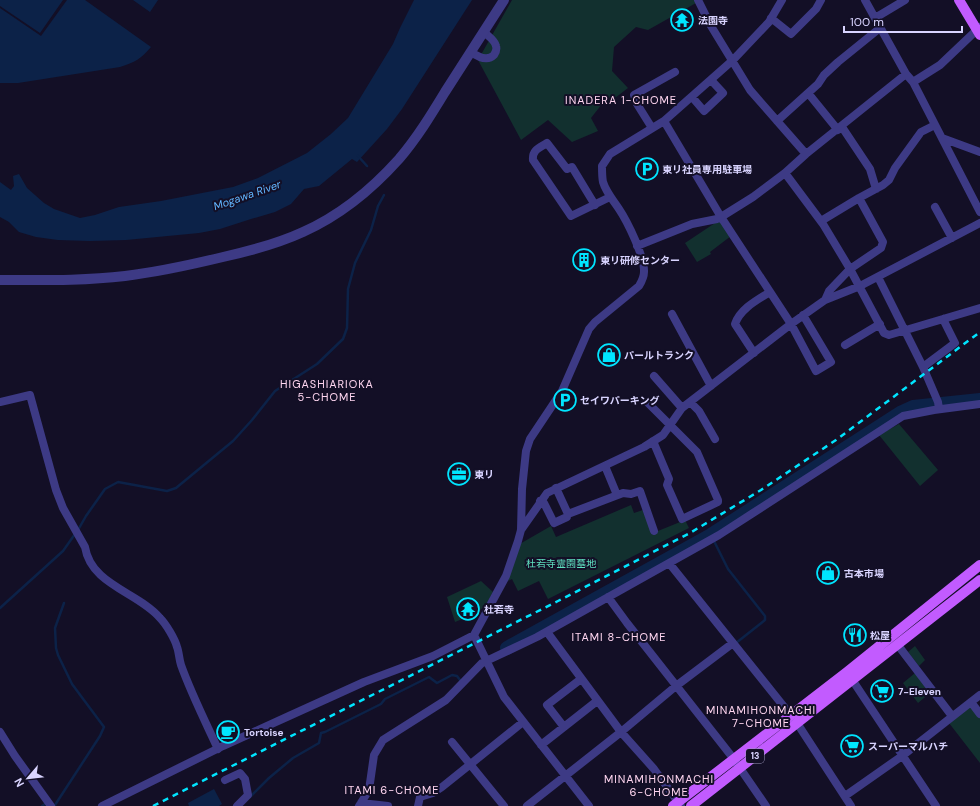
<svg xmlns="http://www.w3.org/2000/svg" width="980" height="806" font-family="'DM Sans','Noto Sans JP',sans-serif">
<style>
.green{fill:#12302f}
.water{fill:#0c2248}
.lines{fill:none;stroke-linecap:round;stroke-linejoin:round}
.stream{stroke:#0c2248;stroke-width:2.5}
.river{stroke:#0c2248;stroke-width:14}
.minor{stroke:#3d3a85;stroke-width:8}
.tertiary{stroke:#3d3a85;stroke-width:10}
.primary{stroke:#c25bff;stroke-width:10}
.rail{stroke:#00e5ff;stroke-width:2.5;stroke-dasharray:6 5;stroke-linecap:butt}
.labels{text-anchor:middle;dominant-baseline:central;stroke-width:4;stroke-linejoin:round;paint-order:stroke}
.shield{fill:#130f26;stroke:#9e99be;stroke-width:1}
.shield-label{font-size:9px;font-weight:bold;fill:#d9d4ff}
.poi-label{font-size:10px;font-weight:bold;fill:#d9d4ff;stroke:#130f26;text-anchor:start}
.park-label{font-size:10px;fill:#5fe0c0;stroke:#130f26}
.neighbourhood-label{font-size:11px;letter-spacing:1px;fill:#ffd6f0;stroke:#130f26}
.water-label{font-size:11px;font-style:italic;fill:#62b6ff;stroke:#130f26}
</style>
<rect width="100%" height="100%" fill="#130f26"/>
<path class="green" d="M512,0H695L696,3L648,30L636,27L614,47L612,71L628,88L611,101L602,104L591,118L598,131L572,142L548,120L521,140L478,60Z
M718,221L721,222L731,236L710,252L711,254L697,262L685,243Z
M899,424L938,470L920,486L879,435Z
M631,505L634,513L643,510L653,533L685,520L689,528L548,599L539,581L518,591L512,579L508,581L518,545L551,526L556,537Z
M481,581L493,592L485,606L470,618H465L455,622L447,597Z
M915,646L925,660L919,666L908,652Z
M915,673L930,693L918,703L903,683Z
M969,706L980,717V763L949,723Z"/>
<path class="water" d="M0,0H63L40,33L0,6Z
M67,0H85L151,47C141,59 135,62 120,67L18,83H0V8L41,36Z
M133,0H158L150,12Z
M414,0H472L402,109L387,129L357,162L352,159L319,186L304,189L291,204L275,212L251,219L220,229L199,233L126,240L90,241L58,240L36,237L19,232L9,222L0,217V182L11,190L14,186L13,176L19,174L27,188L44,203L54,209L80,218L95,215L119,207L161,201L233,187L258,178L307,153L331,134L348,118L393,44L400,28Z
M214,789L222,804L219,806H189L188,803Z"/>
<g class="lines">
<path class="stream" d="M358,156L367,166
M78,530L86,516L105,489L118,482L167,491L176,488L233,441L252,420L275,391L317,364L343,339L347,328L348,289L355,263L371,230L378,206L384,195
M711,535L728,569L765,616V620L736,643
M0,608L63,551L75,534
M250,797L269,778L293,758L319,743L321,733L325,732L381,704L385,699L429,677L437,683L452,675L457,676L460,680
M55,805L100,736L104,727L72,684L58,655L56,648L55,628L64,603
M42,806L45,804"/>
<path class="river" d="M507,648L711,535L902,412L913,407L980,400"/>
<path class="minor" d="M698,0L711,26L750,90L806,154
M865,0L906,74L913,82L980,212
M771,18L791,34L816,9L821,0
M875,18L905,0
M471,52C478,57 487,62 494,55C496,52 497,49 496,46C495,40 488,36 484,32
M913,82L940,65L980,27
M808,93L838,130
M692,97L704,111L723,93L711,80
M664,121L721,217L753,197L785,173L806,154L906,74
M777,121L818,84L824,75L838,62L880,28
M842,127L870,169L876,189
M652,128L637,104L634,95L675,72
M942,138L980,152
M785,173L823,224L850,269L829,291L825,300
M859,198L883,242L881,248L850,269L884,333L889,335L980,308
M595,205L572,167L567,169L547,143C539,148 532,150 533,160L571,216L610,197
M935,207L952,238
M821,221L859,198L883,185L889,180L895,168L921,132L935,125
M637,246L692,224L717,219L721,217L791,324L825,300L860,286L980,223
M878,277L923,367L938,402L939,409
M672,314L711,386
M845,345L880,324
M754,353L735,324C740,309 757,300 770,292
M923,367L955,343L943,319
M654,376L682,408
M0,402L30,395L56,490L63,508L85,547C91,585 138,592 160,618C166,624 175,639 177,647C179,652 179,659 181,665C191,693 205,721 218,749
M647,402L697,452L718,500V502L682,519L667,485L669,479L653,441
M690,402L699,411L715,439
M605,466L617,495
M556,488L568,514L623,493L631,494L640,491L654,531
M540,501L544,503L554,523L567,517L568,514
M521,530L547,493L644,447L663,435L682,408L791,324L816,371L831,362L803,315
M669,563L797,723L851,806
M608,597L627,623L733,758L766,806
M547,632L621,732L654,769L681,806
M474,635L504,697L589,806
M897,644L952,716
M849,675L936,806
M971,702L980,714
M564,727L547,705L581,679
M0,732L15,756L51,806
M452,742L504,806
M541,745L597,701
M225,780L240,773L245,779L248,795L237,806
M845,796L902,756L980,695
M361,803L388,806
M102,806L223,746L289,716L364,682L433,656L474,635L506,576L518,541L521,530L522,489L526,451L530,439L562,391L589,329L595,322L639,286C642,281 644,277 644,272C645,257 627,221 619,209C613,200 606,192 603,182C602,177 602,171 602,166L610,154L664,121L733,60L769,22L782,0
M359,806L369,790L374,755L383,740L446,700L482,663L537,637L719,535L903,416L934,410L980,404
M418,806L420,797L433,793L442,787L523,722
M527,806L621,732L676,686L733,643"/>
<path class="tertiary" d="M0,280C41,280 83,281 125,276C158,272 190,265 223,257C250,251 277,244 303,232C339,216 373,188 399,159C417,138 431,115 445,92C465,61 484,31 504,0"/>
<path class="primary" d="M959,0L980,35
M673,806L847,672L980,565
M691,806L980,580"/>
<path class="rail" d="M153,806L558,601L690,533L761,490L836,440L980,332"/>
</g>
<defs>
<g id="temple-ring" transform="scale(1.15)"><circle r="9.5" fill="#130f26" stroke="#00e5ff" stroke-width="1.5"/><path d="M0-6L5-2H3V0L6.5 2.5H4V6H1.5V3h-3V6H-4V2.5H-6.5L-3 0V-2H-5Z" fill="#00e5ff"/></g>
<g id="parking-ring" transform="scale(1.15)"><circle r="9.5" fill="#130f26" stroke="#00e5ff" stroke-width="1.5"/><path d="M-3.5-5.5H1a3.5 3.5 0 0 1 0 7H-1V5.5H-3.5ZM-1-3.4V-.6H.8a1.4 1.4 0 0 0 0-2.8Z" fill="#00e5ff"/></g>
<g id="building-ring" transform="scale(1.15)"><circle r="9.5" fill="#130f26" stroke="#00e5ff" stroke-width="1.5"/><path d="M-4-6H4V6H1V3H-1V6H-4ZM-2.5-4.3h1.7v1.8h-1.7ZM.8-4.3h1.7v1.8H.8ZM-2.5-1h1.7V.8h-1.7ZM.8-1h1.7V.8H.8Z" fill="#00e5ff"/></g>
<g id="shop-ring" transform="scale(1.15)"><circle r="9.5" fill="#130f26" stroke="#00e5ff" stroke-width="1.5"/><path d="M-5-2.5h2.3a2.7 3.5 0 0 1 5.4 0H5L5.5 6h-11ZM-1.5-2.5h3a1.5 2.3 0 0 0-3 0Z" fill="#00e5ff"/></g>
<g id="office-ring" transform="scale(1.15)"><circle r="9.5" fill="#130f26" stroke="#00e5ff" stroke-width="1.5"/><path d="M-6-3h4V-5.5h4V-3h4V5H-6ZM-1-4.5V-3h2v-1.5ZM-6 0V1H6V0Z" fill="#00e5ff"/></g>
<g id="restaurant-ring" transform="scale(1.15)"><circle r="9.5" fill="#130f26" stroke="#00e5ff" stroke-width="1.5"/><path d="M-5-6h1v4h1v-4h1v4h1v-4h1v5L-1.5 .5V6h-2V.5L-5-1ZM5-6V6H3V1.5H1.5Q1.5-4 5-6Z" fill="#00e5ff"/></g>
<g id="supermarket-ring" transform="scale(1.15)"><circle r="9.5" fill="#130f26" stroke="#00e5ff" stroke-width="1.5"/><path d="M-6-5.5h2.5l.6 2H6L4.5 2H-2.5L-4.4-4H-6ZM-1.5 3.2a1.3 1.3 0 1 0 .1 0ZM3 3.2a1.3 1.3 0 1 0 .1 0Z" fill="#00e5ff"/></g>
<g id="cafe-ring" transform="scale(1.15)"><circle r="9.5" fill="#130f26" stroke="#00e5ff" stroke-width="1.5"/><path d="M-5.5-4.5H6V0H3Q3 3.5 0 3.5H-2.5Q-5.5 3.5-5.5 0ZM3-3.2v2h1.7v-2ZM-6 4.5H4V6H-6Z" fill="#00e5ff"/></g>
</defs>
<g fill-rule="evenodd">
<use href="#temple-ring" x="682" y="20"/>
<use href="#parking-ring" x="647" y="169"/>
<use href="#building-ring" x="584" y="260"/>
<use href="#shop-ring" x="609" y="355"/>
<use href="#parking-ring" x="565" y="400"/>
<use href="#office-ring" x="459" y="474"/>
<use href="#shop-ring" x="828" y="573"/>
<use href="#temple-ring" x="468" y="609"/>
<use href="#restaurant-ring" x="855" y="635"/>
<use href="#supermarket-ring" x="882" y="691"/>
<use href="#cafe-ring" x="228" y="732"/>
<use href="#supermarket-ring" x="852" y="746"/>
</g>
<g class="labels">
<rect class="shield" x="746" y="749" width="18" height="14" rx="3"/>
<g class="shield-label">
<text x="755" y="756">13</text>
</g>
<g class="poi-label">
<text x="698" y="20">法園寺</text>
<text x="662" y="169">東リ社員専用駐車場</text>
<text x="600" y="260">東リ研修センター</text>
<text x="624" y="355">パールトランク</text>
<text x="580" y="400">セイワパーキング</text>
<text x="474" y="474">東リ</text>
<text x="844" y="573">古本市場</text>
<text x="484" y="609">杜若寺</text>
<text x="870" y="635">松屋</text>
<text x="898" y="691">7-Eleven</text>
<text x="244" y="732">Tortoise</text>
<text x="868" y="746">スーパーマルハチ</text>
</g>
<g class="park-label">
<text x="561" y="563">杜若寺霊園墓地</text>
</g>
<g class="neighbourhood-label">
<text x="621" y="100">INADERA 1-CHOME</text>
<text x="327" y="384">HIGASHIARIOKA<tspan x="327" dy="13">5-CHOME</tspan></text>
<text x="619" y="637">ITAMI 8-CHOME</text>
<text x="761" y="710">MINAMIHONMACHI<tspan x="761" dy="13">7-CHOME</tspan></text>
<text x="659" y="779">MINAMIHONMACHI<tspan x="659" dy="13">6-CHOME</tspan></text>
<text x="392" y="790">ITAMI 6-CHOME</text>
</g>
<g class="water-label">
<text transform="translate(247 195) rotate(-19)">Mogawa River</text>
</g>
</g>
<g transform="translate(28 778) rotate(242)" stroke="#130f26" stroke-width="3" paint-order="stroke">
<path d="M0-3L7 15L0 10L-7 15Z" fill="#d9d4ff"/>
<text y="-6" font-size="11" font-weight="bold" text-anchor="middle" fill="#d9d4ff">N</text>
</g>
<path d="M844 26v6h118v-6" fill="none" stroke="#d9d4ff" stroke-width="2"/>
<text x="850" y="26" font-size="12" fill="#d9d4ff" stroke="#130f26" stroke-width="3" paint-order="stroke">100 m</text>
</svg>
